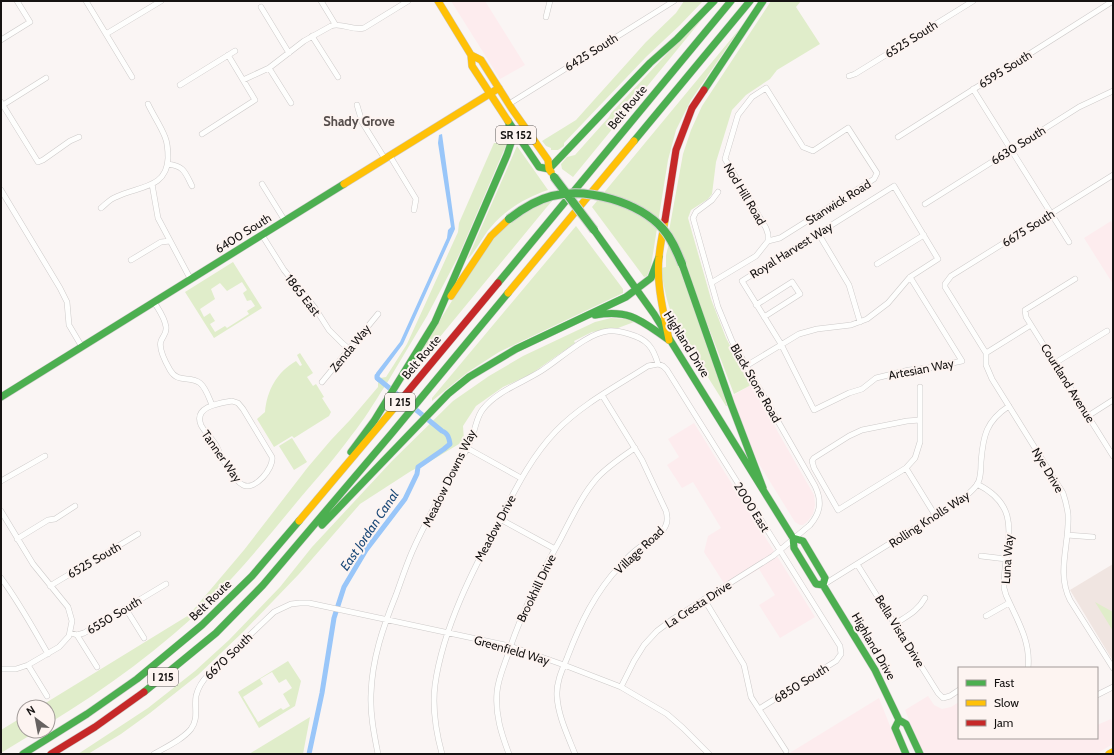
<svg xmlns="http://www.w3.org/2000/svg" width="1114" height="755" font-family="Cabin,sans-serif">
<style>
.commercial{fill:#fdecee}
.built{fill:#f0e5e1}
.green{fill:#e0edca;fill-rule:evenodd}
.water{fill:#99c6f9}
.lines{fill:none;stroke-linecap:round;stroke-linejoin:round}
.canal{stroke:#99c6f9;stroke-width:5}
.street-casing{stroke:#cdcac9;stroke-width:6}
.fast-casing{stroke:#cdcac9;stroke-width:8}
.slow-casing{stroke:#cdcac9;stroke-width:8}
.jam-casing{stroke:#cdcac9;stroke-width:8}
.street{stroke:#fefefd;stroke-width:5}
.fast{stroke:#4caf50;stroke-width:7}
.slow{stroke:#ffc107;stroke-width:7}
.jam{stroke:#c62828;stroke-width:7}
.fast-bridge-casing{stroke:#d3d0d0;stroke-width:10;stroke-linecap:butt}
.fast-bridge{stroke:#4caf50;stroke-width:8}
.labels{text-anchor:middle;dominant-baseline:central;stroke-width:4;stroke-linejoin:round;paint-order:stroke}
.shield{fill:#fdf4f1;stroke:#5b5655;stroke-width:1}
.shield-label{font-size:11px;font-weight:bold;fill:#161312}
.street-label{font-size:12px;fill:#161312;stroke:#fdf4f1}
.neighbourhood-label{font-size:13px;font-weight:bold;fill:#574f4d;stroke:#fdf4f1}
.water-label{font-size:13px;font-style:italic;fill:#1c4a79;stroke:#fdf4f1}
</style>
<rect width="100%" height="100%" fill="#faf5f4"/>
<path class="commercial" d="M451,1H485L525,65L500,79Z
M1111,221L1113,225V284L1084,238Z
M751,385L814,495L815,505L813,514L807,522L803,525H800L795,522L759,464L754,454L732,396Z
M694,423L815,617L780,638L759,605L775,595L759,569L727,588L704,552L708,536L721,528L693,482L682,488L667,465L679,457L668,439Z
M928,696L934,705L942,709L951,707L959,702V738H1097V725L1111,719L1113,723V744L1096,754H924L917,739L905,710Z
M879,698L901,754H788Z"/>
<path class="built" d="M1113,564V661L1070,590Z"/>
<path class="green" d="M684,1H703L680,25L646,57L564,143V146L558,150H551V148L546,146L542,141L576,120L646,42L676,13Z
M717,1L573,177L562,169L561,164L567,157L575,155L609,117L611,113Z
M771,1H801L796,7L820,44L777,70L770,79L746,95L732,110L716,162L712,194L708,199L691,210L688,218L711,299L726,338L751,385L734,394L710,331L669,231L683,154L691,130L702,106Z
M741,27L691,100L676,130L668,160L651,266L647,276L644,277L592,207Z
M494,143H507L459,255L427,316L387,383L380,378L386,377L407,344L458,232L459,223Z
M517,146L548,190C527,197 506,209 491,227C482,237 477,250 467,260Z
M553,200L546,208L402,383L414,362L481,254L516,213Z
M576,226L623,289V293L499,352L468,372L432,401V398Z
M669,243L674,253L722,387L727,406H726L677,328C668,307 664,290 661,268L666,267V255Z
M233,262L262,308L214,338L185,292ZM242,282L247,290L243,293L247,301L251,300L255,306L247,311L249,314L227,328L225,326L215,332L210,324L215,321L210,313L204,317L200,309L215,299L211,289L220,283L227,291Z
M611,318L627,319L634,322L618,328L592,332L574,341L575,343L531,374L503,387L476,406L463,426L464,441L429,462L411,471L360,504L299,574L244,631L198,675L150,713L121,734L88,754H78L148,708L195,671L229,640L280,587L312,547L392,461L453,401L489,376L523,356L595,322Z
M300,353L313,373L307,377L313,386L316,384L324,397L322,398L331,412L329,416L294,438L292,436L274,447L257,419L265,412C267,390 277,372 296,361L300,366L302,365L297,355Z
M378,380L385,386C374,403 364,420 351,436C336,457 318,477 301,497C272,532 244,567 211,600C162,648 107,688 48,724V707H39L189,615L244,550L308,467L331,440L350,420L378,387Z
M292,438L307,462L294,470L279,446Z
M1095,602L1113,612V631Z
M288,661L301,681L295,706L259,728L238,692ZM272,672L279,683L286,679L292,688L283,694L290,706L283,710L281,708L258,722L243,697L263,684L260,679Z
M24,716V731H37L1,753V730Z
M310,717L303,754H249Z"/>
<path class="water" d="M442,134L455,229L403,344L380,375L379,377L382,380L378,382L375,379L376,373L400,342L447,238L448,230L451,227L438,143L439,135Z"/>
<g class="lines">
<path class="canal" d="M309,754L322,693L334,618L344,587L366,550L405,499L417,474L418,467L444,449L450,444C449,438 448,433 442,431L382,382L377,378V376"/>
<g class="street-casing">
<path id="street" d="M86,1L132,77
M321,1L335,24
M261,7L289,53
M546,17L550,1
M106,34L161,1
M312,36L338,77
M1,40L30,22L17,1
M269,68L291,103
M849,76L855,74L973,1
M243,80L269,68L304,41L331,26C341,22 352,31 364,28L408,1
M180,85L235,51
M973,89L1069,242
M1,102L38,162L43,160L70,141L79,137
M509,104L674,1
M3,105L46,78
M357,105L362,122L385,159
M202,134L255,100L228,55
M898,137L1113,1
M390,156L416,199L414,210
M168,164C184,166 185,172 192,186
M1113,175L951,276L945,284V287L986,353V365L992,379L1063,493C1065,499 1067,506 1068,514C1070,543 1056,572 1070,600L1113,668
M152,184L158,218L191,280
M262,184L285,221
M1,190L60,288L67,302L69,325L82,347
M925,204L1079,107L1113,91
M101,208C106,204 110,199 116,197C138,186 167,189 168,158C168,151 168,144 165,137C161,126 153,115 148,104
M818,233L849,285L860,322
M262,235L284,270L315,308L329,330L342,343L349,349
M131,260L161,242L170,241
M877,264L924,235
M1075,279L1025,310L1026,317L1113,456
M711,283L756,256L768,241V234L766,228L725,159L738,115L752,97L766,88L803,147L813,151L848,128L877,173L874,179L780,238L768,241
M154,302C159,310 165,318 166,327C167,333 163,336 161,341C158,349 166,363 170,370C178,384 190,375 200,383C206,388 209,398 212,405
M756,305L792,282L800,294L764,317
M986,353L1031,325
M1055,363L1107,331
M658,364L663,366L667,370L840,646L841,654L836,661L759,709
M746,366L799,334L817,329L851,325L867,319L888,303L910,277L938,259L894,186L742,281L781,344L814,410L849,393L862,389L876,378L909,370L928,368L962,361L910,277
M322,382L378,314
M920,387V442L915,458L906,468L838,510L814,468L812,461L814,458L849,436L862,430L907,421L920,420
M232,401L238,403L243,409L272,457C274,468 255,491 243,485C234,481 221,457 217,447C213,439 205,433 201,425C193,406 221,403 232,401Z
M1088,416L1113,400
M467,448L521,478
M906,468L935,515
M1,481L45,456
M977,484C1027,509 1003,545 1004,588L1006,595C1017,620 1031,641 1028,668
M1,511L33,564L68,607L72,621L69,636L59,647L28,665L16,669H1
M500,519L555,549
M1067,535L1093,537
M17,539L48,520L55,519L75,506
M981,556L1006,559
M857,564L938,693L943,698L950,696L959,690
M1,578C19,602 33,628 48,654
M823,585L963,498C968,494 974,490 978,483C981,477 981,469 981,462C983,436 986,421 1009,406
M50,586C79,568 109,552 138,534
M704,599L744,665L751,697L786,751
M126,609L144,638
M986,616L1009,603
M895,624C907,616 918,611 925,598
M71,633L77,635L84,633L166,584
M77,635L97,667
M28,665L47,696
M621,687L634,661L644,645L657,631L673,619L773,556L810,525C821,512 822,501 815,486L732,341L718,307L693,218L696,212L712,200L718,192
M1097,695L1113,687
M154,754C166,747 182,740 191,729C199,718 194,708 196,696C198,687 203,680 209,674L274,612L291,604L300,603H309L510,646L564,665L621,687L667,714L683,728L709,754
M378,754C374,734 370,714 371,694C372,659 383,627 396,595C401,581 406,566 412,552C426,520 444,489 461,459C466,451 470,443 473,434C476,426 477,416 483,409C497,391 522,383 541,371C559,360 587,333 608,331C615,330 622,332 629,334C647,339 653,347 658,364
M442,754C436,732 432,709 435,685C443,627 474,568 501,517C517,486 532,456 556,431C582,404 617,386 648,366L658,364
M509,754C501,733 495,714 497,692C498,680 503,668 507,657C520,615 540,576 561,538C572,517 582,495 597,478C608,466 622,457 635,448
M575,754C568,736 558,716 557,696C556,683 562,670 567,658C580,624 595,592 620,566C626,559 633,552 640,547C647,542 656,537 662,531C668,525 668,518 666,511L642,460L602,395"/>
</g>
<g class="fast-casing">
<path id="fast" d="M704,90L763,1
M508,121L539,167L549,169
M634,141L750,1
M549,169L650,63L677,39L714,1
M594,230L654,314L793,538L794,548L816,584L823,585
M682,264L731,404L763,488
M498,283L731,1
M595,315C631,309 641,321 669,340
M1,397L344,184
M351,452L374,421L435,322L507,155L511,143L509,124
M322,525L448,394L469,377L516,349L626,297L651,278L659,257
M793,538L803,541L825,578L823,585L875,670L899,720L906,724L920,754
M144,692L216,633L263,585L392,433L508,293
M899,720L895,728L906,754
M23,754L87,714L137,679L202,625L252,576L299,521"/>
</g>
<g class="slow-casing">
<path id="slow" d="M438,1L471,55L472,66L508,121
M471,55L481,60L512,109L548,160L549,169L551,172
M344,184L499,88
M665,220C663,232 660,245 659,257C656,285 664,313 669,340
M508,293L634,141
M451,296L491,236L509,219
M299,521L400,401
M1109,754L1113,752"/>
</g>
<g class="jam-casing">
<path id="jam" d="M665,220L676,150L692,108L704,90
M400,401L498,283
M51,754L95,727L144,692"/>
</g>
<use href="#street" class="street"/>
<use href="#fast" class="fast"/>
<use href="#slow" class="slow"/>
<use href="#jam" class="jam"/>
<g class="fast-bridge-casing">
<path id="fast-bridge" d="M554,177L594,230
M509,219C522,209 536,200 552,196C587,187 639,202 663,229C672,239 677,252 682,264"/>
</g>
<use href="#fast-bridge" class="fast-bridge"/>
</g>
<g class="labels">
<g class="shield">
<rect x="496" y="126" width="40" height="18" rx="3"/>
<rect x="385" y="393" width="30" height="18" rx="3"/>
<rect x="148" y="668" width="30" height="18" rx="3"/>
</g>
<g class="shield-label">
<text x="516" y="135">SR 152</text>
<text x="400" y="402">I 215</text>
<text x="163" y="677">I 215</text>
</g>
<g class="street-label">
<text transform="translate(911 39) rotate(-32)">6525 South</text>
<text transform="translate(591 52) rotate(-32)">6425 South</text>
<text transform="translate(1005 69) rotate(-32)">6595 South</text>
<text transform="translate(627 107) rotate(-50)">Belt Route</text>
<text transform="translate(1018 145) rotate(-32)">6630 South</text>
<text transform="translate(745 194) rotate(59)">Nod Hill Road</text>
<text transform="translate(838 202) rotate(-32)">Stanwick Road</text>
<text transform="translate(1028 228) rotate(-32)">6675 South</text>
<text transform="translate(243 233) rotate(-32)">6400 South</text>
<text transform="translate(791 250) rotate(-32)">Royal Harvest Way</text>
<text transform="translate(303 295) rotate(52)">1865 East</text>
<text transform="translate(687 344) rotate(58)">Highland Drive</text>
<text transform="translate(350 348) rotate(-51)">Zenda Way</text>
<text transform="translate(421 357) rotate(-50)">Belt Route</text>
<text transform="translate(921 369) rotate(-11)">Artesian Way</text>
<text transform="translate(756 383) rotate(60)">Black Stone Road</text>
<text transform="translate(1068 383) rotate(58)">Courtland Avenue</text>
<text transform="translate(222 456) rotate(55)">Tanner Way</text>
<text transform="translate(1048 470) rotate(59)">Nye Drive</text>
<text transform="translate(449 478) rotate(-64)">Meadow Downs Way</text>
<text transform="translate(752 507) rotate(58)">2000 East</text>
<text transform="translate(929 519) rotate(-33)">Rolling Knolls Way</text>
<text transform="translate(495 528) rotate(-62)">Meadow Drive</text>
<text transform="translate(639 550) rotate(-43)">Village Road</text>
<text transform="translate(1007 559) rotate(-86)">Luna Way</text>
<text transform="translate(94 560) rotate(-30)">6525 South</text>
<text transform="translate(536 588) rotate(-64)">Brookhill Drive</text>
<text transform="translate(210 600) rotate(-44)">Belt Route</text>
<text transform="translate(698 604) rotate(-33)">La Cresta Drive</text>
<text transform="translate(114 615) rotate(-31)">6550 South</text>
<text transform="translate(900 631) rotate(58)">Bella Vista Drive</text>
<text transform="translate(874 646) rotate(60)">Highland Drive</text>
<text transform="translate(512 650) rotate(16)">Greenfield Way</text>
<text transform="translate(228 656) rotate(-44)">6670 South</text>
<text transform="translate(801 683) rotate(-32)">6850 South</text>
</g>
<g class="neighbourhood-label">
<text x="359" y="121">Shady Grove</text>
</g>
<g class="water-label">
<text transform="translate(369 530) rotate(-56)">East Jordan Canal</text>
</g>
</g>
<rect width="1114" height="755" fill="none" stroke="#161312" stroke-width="4"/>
<rect x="958" y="667" width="140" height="72" fill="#fdf4f1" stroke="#a19a98"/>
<rect x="966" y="680" width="20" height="6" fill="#4caf50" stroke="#a19a98"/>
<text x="994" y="687" font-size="12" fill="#161312">Fast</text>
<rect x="966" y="700" width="20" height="6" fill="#ffc107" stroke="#a19a98"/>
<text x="994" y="707" font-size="12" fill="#161312">Slow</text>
<rect x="966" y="720" width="20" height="6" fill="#c62828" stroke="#a19a98"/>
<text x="994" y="727" font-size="12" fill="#161312">Jam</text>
<g transform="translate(36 719) rotate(328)"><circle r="19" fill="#fdf4f1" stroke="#a19a98"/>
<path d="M0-3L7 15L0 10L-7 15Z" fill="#666261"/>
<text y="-6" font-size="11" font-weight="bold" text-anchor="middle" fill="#161312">N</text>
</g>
</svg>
